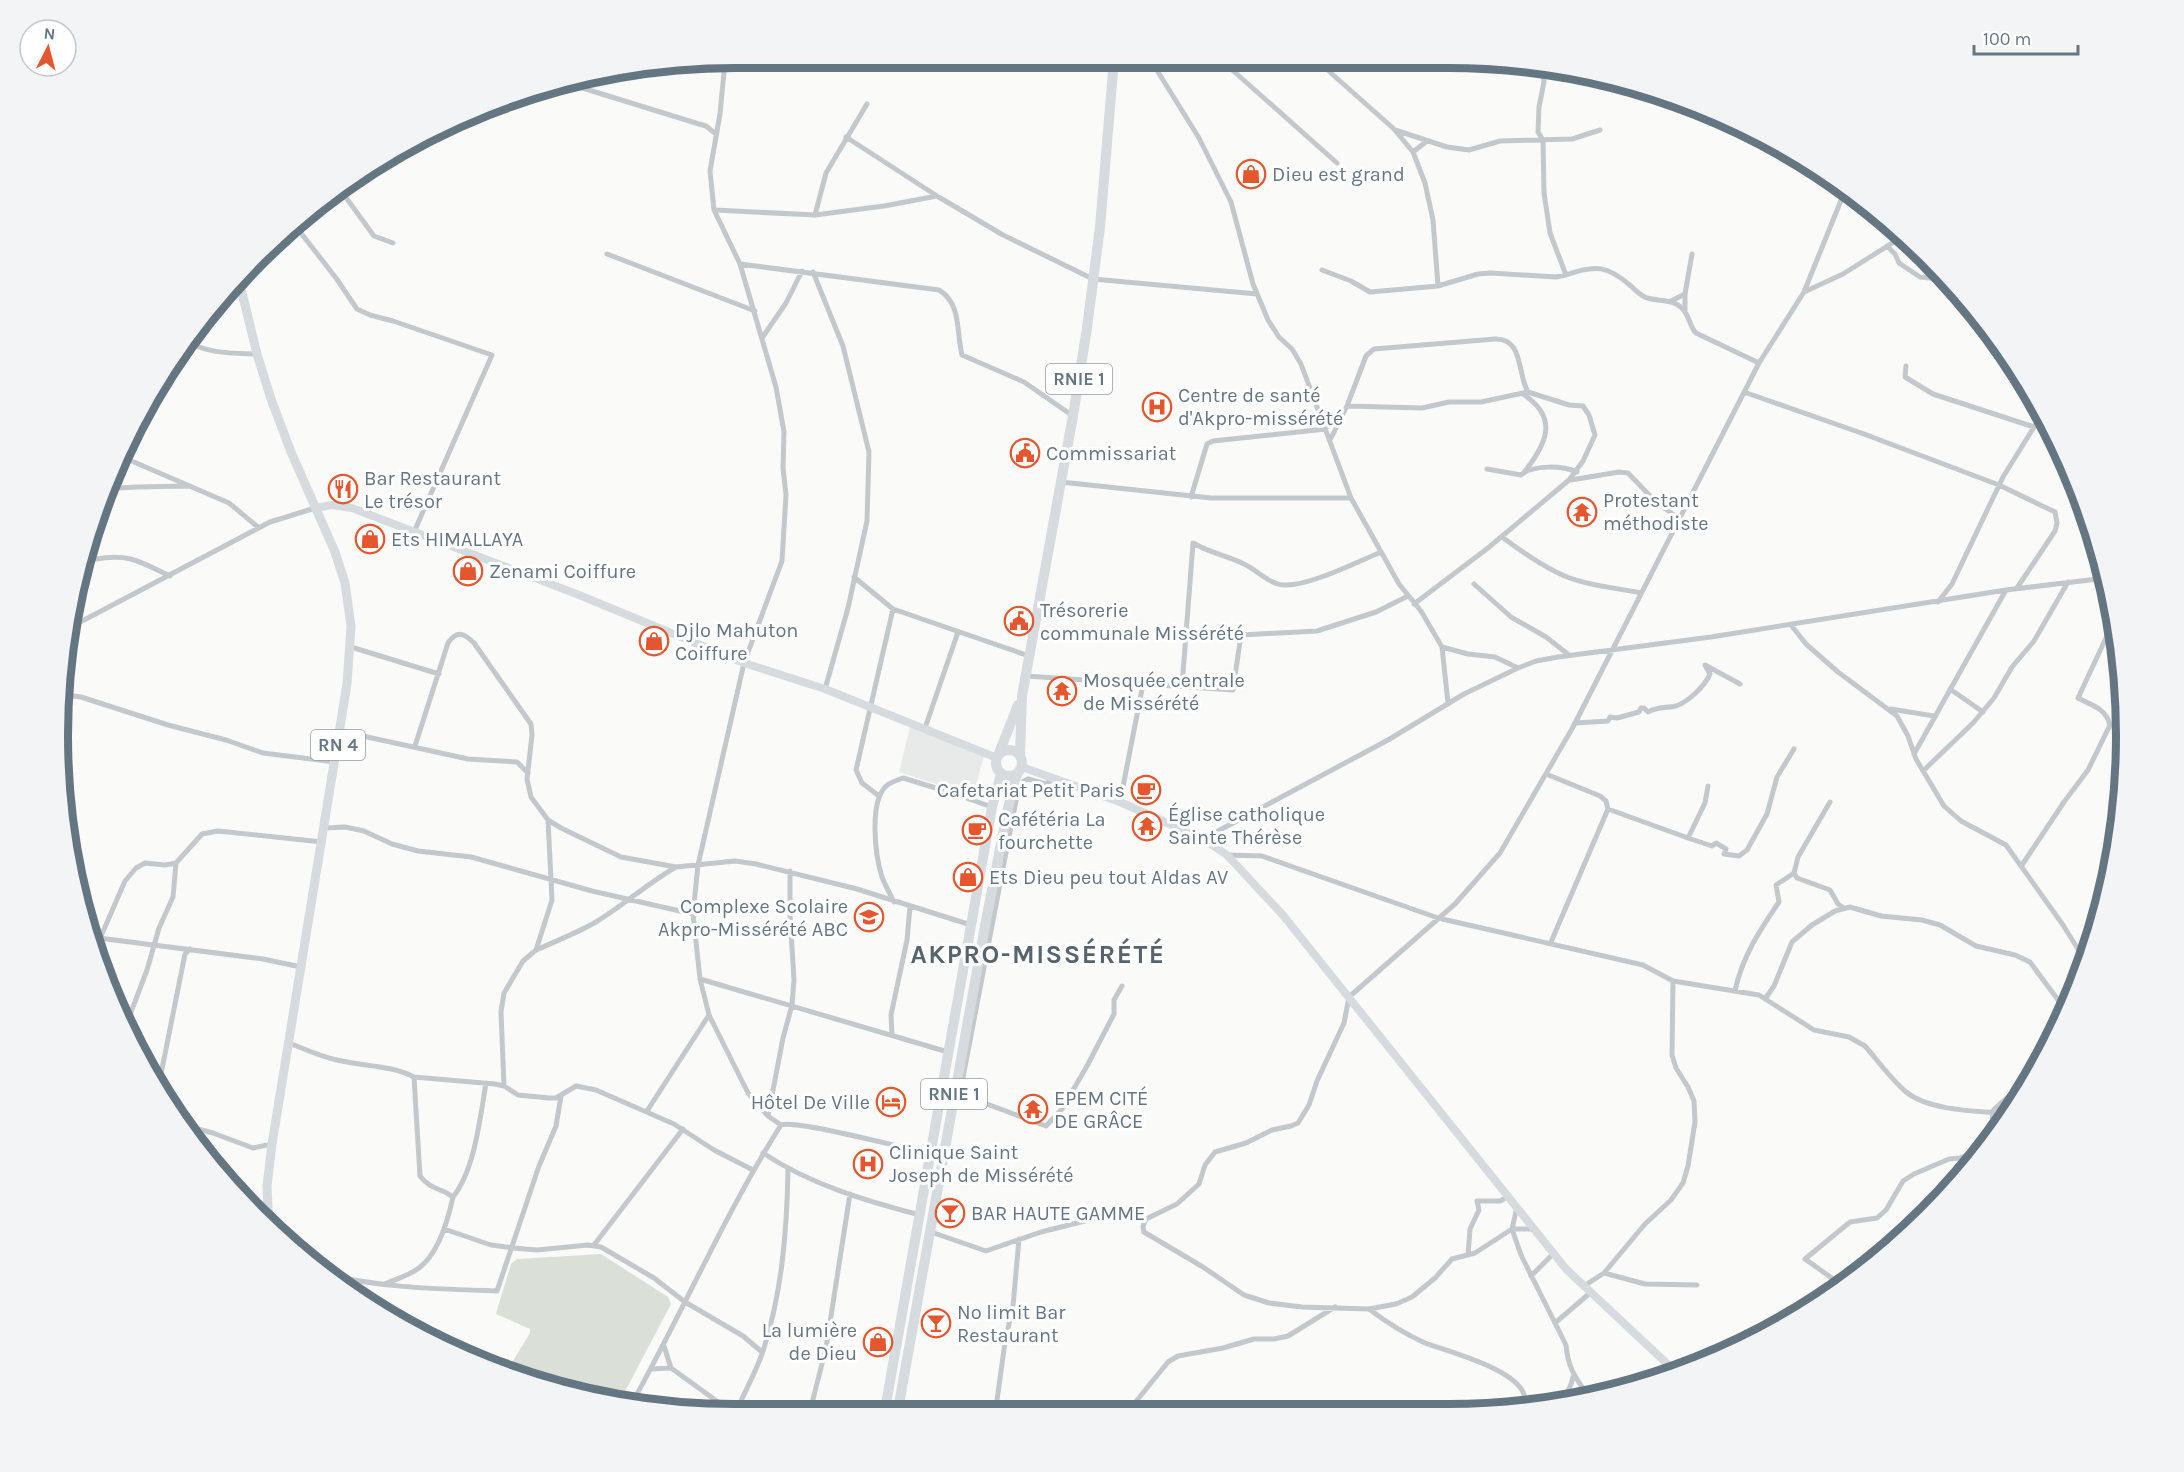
<svg xmlns="http://www.w3.org/2000/svg" width="2184" height="1472" font-family="Karla,sans-serif">
<style>
.built{fill:#e8e9e9}
.pitch{fill:#dadfd7}
.lines{fill:none;stroke-linecap:round;stroke-linejoin:round}
.street{stroke:#c3c8cc;stroke-width:5}
.secondary{stroke:#d6dbdf;stroke-width:8}
.primary{stroke:#d6dbdf;stroke-width:9}
.highway{stroke:#d6dbdf;stroke-width:10}
.labels{text-anchor:middle;dominant-baseline:central;stroke-width:6;stroke-linejoin:round;paint-order:stroke}
.shield{fill:#fff;stroke:#939fa8;stroke-width:1.5}
.shield-label{font-size:18px;font-weight:bold;fill:#657683}
.poi-label{font-size:20px;fill:#657683;stroke:#fff;text-anchor:start}
.district-label{font-size:26px;font-weight:bold;letter-spacing:1.5px;fill:#57646e;stroke:#fff}
.rim{fill:none;stroke:#657683;stroke-width:8}
</style>
<rect width="100%" height="100%" fill="#fafaf8"/>
<path class="built" d="M910,727L984,756L973,796L899,772Z"/>
<path class="pitch" d="M601,1254L668,1297L671,1304L619,1403L604,1402L508,1369L530,1333V1329L496,1314L511,1264L517,1259Z"/>
<g class="lines">
<path class="street" d="M1314,58L1394,129L1413,152L1425,183L1433,220L1438,286
M1150,59L1199,138L1231,202L1253,284L1268,320L1279,337L1292,349L1301,364L1351,498L1399,584L1421,611L1442,647L1448,703
M1220,59L1337,163
M725,62L720,114L710,171L714,210L740,264L776,387L784,432L783,468L786,495L782,561L744,663L698,865L693,914L700,979L709,1015L748,1093L768,1116L781,1125
M1542,66L1544,82L1539,107L1538,132L1543,140L1544,193L1550,233L1566,275C1596,264 1608,266 1631,286C1636,291 1641,296 1647,298C1661,302 1676,298 1685,312C1690,319 1690,327 1696,333L1759,363
M1374,69L1387,57
M563,82L699,124L706,126L716,134
M1395,130L1447,147L1469,150L1500,141L1572,139L1600,130
M846,137L937,196L1003,235L1093,279L1257,294
M1413,152L1427,141
M339,188L374,236L393,243
M714,210L815,215L884,206L937,196
M815,215L826,173L867,104
M294,224L336,278L357,309L370,315L393,321L492,355L414,532
M1887,246L1895,254L1899,263L1920,277L1939,279L1965,301
M607,254L755,311
M740,264L939,290C962,304 956,332 962,355L1024,382L1073,416
M1322,270L1351,281L1370,292L1438,286L1478,274L1490,273L1556,277L1566,275
M813,272L843,346L869,452L867,521L848,608L825,689
M1804,292L1843,274L1905,235
M1671,301L1685,294L1692,254
M1685,312V294
M762,338L786,303L802,271
M187,341C207,354 233,353 257,354
M1996,341L1997,339
M1906,366L1905,377L1933,394L2034,427
M2009,371L2020,372
M1744,392L1864,434L1999,485L2055,512L2057,523L2055,531L2017,588
M1523,394C1558,417 1548,442 1525,471
M1347,406L1422,408L1449,402H1481L1528,392
M1330,440L1347,406L1366,356L1374,349L1495,339C1524,338 1517,374 1528,392L1569,405L1583,406L1589,415L1595,435L1583,461L1569,480L1488,548L1414,604
M120,456L229,503L259,528
M1487,469L1521,475C1533,464 1563,466 1577,472
M1571,480L1619,472L1628,473L1654,500L1679,519
M1061,482L1211,498H1351
M105,489L136,487L190,486
M1191,497L1207,444L1213,441L1326,429
M1502,537C1522,552 1543,567 1567,577C1590,586 1617,588 1641,593
M96,559C130,553 140,562 170,576
M854,577L893,609L1029,656
M2100,578L2110,591
M1474,584L1511,617L1546,637L1569,655
M1938,602L1952,584L2003,477L2042,414
M1791,625L1806,644L1838,672L1897,716L1908,736L1916,759L1944,806L1961,821L2006,845L2063,925L2086,962
M67,629L270,522L315,508
M351,647L439,674
M1442,647L1468,654L1495,657L1518,668
M1026,676L1233,690L1241,635L1317,631L1376,612L1408,596
M1182,686L1193,543C1210,553 1228,556 1244,564C1257,570 1270,585 1285,585C1309,586 1357,562 1381,552
M1950,689L1983,712
M59,694L81,697L168,725L226,740L263,753L335,762
M1891,709L1934,716
M1575,723L1608,721L1610,717L1617,718L1639,712L1641,708H1644L1648,712C1656,707 1666,708 1676,706C1688,702 1705,686 1710,674L1705,665L1740,684
M925,728L958,632
M340,731L468,759L517,762L528,773
M415,746L448,643C457,630 464,633 474,643L531,724L532,735L527,779L531,797L548,820L552,900L536,950L523,961L504,993L501,1012L504,1086
M1914,754L2006,590
M1923,771L1973,723L1994,698L2012,667L2034,641L2068,582
M1546,774L1600,796L1606,801L1608,809L1551,942
M879,796L862,783L856,770L893,609
M1120,802L1143,684
M1830,802L1798,857L1794,873L1797,878L1830,890L1838,904L1844,908
M1608,809L1688,838L1705,803L1708,786
M548,820L561,828L621,857L676,867L735,861L756,864L857,889L971,925
M325,828L345,827L364,831L392,844L418,851L471,857L592,891L693,914
M1688,838L1712,846L1716,843L1726,849L1724,854L1739,856L1747,850L1767,814L1777,777L1794,749
M1203,839L1388,740L1464,694L1518,668L1536,661L1558,657L1711,637L2006,590L2106,578
M1227,855L1262,856L1438,918L1643,965L1673,981L1759,995L1814,1030L1849,1037L1865,1046C1878,1061 1891,1079 1906,1092C1931,1112 1981,1111 2012,1114
M2022,865L2064,802L2088,770L2110,725C2105,707 2092,706 2078,698L2106,638L2116,623
M894,902C890,894 885,885 882,877C875,855 869,803 886,786C891,782 897,780 903,778L949,792L992,807
M91,937L263,959L301,967
M95,950L125,881L136,868L145,863L165,865L176,863L202,834L218,831L322,842
M536,950C556,941 577,933 596,922C624,905 648,883 676,867
M700,979L948,1052
M1735,991C1742,957 1760,930 1779,902L1776,885L1794,873
M1765,999L1774,986L1792,942L1812,925L1835,911L1850,907L1881,916L1922,920L1940,925L1976,946L2015,955L2030,962L2067,1012
M125,1028L147,970L159,928L173,897L176,863
M892,1035L891,1015L907,940L910,907
M289,1043C305,1049 319,1056 337,1060C361,1066 391,1065 414,1077L495,1084L504,1086L518,1095L549,1098H556L576,1086L596,1090L674,1124L714,1150L753,1170
M158,1089L185,954L190,949
M960,1096L979,1101L1046,1126L1062,1109L1087,1066L1114,1014V1000L1122,986
M959,1098L1018,790L1024,781L1028,779L1046,784L1053,779
M647,1111L709,1015
M768,1116L783,1038L792,1005L794,980L790,915V871
M187,1126L213,1133L253,1148L272,1144
M763,1153C809,1184 866,1201 920,1215
M453,1197C475,1169 480,1118 486,1083
M1517,1207L1512,1229L1521,1255L1566,1345C1568,1370 1577,1379 1590,1399
M444,1229L491,1245L513,1248L537,1250L588,1245L601,1247L654,1278L685,1302L743,1336L762,1352
M1534,1229H1512L1475,1253L1452,1259L1435,1278L1412,1297L1396,1304L1369,1309L1302,1307L1269,1303L1244,1295L1203,1267L1144,1232L1143,1226L1146,1219L1177,1204L1199,1184L1205,1165L1215,1152L1246,1143L1272,1130L1291,1126L1298,1123L1309,1105L1317,1081L1344,1023L1349,997L1455,904L1500,853L1573,727L1759,363L1804,292L1846,188
M931,1230L934,1233L986,1251L1041,1232L1085,1221
M594,1245L683,1129
M1468,1255L1470,1229L1479,1210L1477,1201H1500L1509,1196
M321,1273C379,1288 438,1289 497,1291L539,1166L556,1126L561,1096
M1604,1273L1645,1284L1697,1285
M1531,1276L1554,1253
M385,1284C396,1279 410,1275 419,1268C439,1253 448,1220 453,1197C440,1187 432,1191 420,1176L414,1077
M1584,1286L1604,1273L1645,1224L1671,1200L1683,1183L1688,1166L1695,1122L1694,1101L1688,1087L1676,1068L1672,1055L1673,981
M1843,1286L1805,1259L1850,1222L1877,1218L1886,1210L1903,1181L1914,1174L1949,1159L1960,1158L1981,1150L1993,1135L1996,1127L1993,1123L1992,1112C1996,1107 2026,1081 2031,1080
M1369,1309C1386,1322 1405,1334 1425,1343C1449,1352 1521,1370 1525,1398C1526,1401 1524,1404 1524,1407
M1555,1323L1590,1293
M664,1346L671,1368
M651,1369L671,1368L736,1415
M631,1405C683,1312 724,1215 781,1125C795,1119 908,1149 931,1154
M1544,1405C1562,1400 1569,1395 1573,1377
M735,1414C744,1393 756,1372 763,1351C782,1293 787,1230 788,1169
M809,1415L826,1348L850,1194
M995,1415L1005,1342L1013,1306L1019,1239
M1125,1415L1168,1362L1178,1356L1223,1348L1254,1339H1274L1288,1336L1335,1307"/>
<path class="secondary" d="M315,508L332,505L352,508L579,595L744,663L825,689L997,758
M1022,767L1120,802L1203,839L1227,855L1282,914L1566,1269L1677,1373"/>
<path class="primary" d="M238,276L257,354L271,399L291,452L335,552L345,583L351,626L347,684L272,1144L267,1186L269,1227"/>
<path class="highway" d="M996 763a13 13 0 1 1 26 0a13 13 0 1 1-26 0Z
M999,753L1018,705
M1020,755L1022,696L1073,416L1087,328L1100,227L1114,59
M884,1415L992,807L1001,774
M897,1415L985,926L1008,808L1017,774"/>
</g>
<defs>
<g id="shop-ring" transform="scale(1.5)"><circle r="9.5" fill="#fff" stroke="#e4572e" stroke-width="1.5"/><path d="M-5-2.5h2.3a2.7 3.5 0 0 1 5.4 0H5L5.5 6h-11ZM-1.5-2.5h3a1.5 2.3 0 0 0-3 0Z" fill="#e4572e"/></g>
<g id="hospital-ring" transform="scale(1.5)"><circle r="9.5" fill="#fff" stroke="#e4572e" stroke-width="1.5"/><path d="M-5-5h3v3.5h4V-5h3V5h-3V1.5h-4V5h-3Z" fill="#e4572e"/></g>
<g id="civic-ring" transform="scale(1.5)"><circle r="9.5" fill="#fff" stroke="#e4572e" stroke-width="1.5"/><path d="M-.6-6.5H3V-4.5H.6V-3L4-1V1h2V6H-6V1h2V-1L-.6-3ZM-1.2 2.5V6h2.4V2.5Z" fill="#e4572e"/></g>
<g id="restaurant-ring" transform="scale(1.5)"><circle r="9.5" fill="#fff" stroke="#e4572e" stroke-width="1.5"/><path d="M-5-6h1v4h1v-4h1v4h1v-4h1v5L-1.5 .5V6h-2V.5L-5-1ZM5-6V6H3V1.5H1.5Q1.5-4 5-6Z" fill="#e4572e"/></g>
<g id="temple-ring" transform="scale(1.5)"><circle r="9.5" fill="#fff" stroke="#e4572e" stroke-width="1.5"/><path d="M0-6L5-2H3V0L6.5 2.5H4V6H1.5V3h-3V6H-4V2.5H-6.5L-3 0V-2H-5Z" fill="#e4572e"/></g>
<g id="cafe-ring" transform="scale(1.5)"><circle r="9.5" fill="#fff" stroke="#e4572e" stroke-width="1.5"/><path d="M-5.5-4.5H6V0H3Q3 3.5 0 3.5H-2.5Q-5.5 3.5-5.5 0ZM3-3.2v2h1.7v-2ZM-6 4.5H4V6H-6Z" fill="#e4572e"/></g>
<g id="school-ring" transform="scale(1.5)"><circle r="9.5" fill="#fff" stroke="#e4572e" stroke-width="1.5"/><path d="M0-5L7-2L0 1L-7-2ZM-4 1L0 2.5L4 1V4Q0 6-4 4Z" fill="#e4572e"/></g>
<g id="hotel-ring" transform="scale(1.5)"><circle r="9.5" fill="#fff" stroke="#e4572e" stroke-width="1.5"/><path d="M-6-4.5h1.5V1H6V5H4.5V3h-9V5H-6ZM-4 0a1.8 1.8 0 1 1 3.6 0ZM.5 0V-2.5h3Q6-2.5 6 0Z" fill="#e4572e"/></g>
<g id="bar-ring" transform="scale(1.5)"><circle r="9.5" fill="#fff" stroke="#e4572e" stroke-width="1.5"/><path d="M-6-5H6L.8 .8V4.5H3.5V6h-7V4.5H-.8V.8Z" fill="#e4572e"/></g>
</defs>
<g fill-rule="evenodd">
<use href="#shop-ring" x="1251" y="174"/>
<use href="#hospital-ring" x="1157" y="407"/>
<use href="#civic-ring" x="1025" y="453"/>
<use href="#restaurant-ring" x="343" y="489"/>
<use href="#temple-ring" x="1582" y="512"/>
<use href="#shop-ring" x="370" y="539"/>
<use href="#shop-ring" x="468" y="571"/>
<use href="#civic-ring" x="1019" y="621"/>
<use href="#shop-ring" x="654" y="641"/>
<use href="#temple-ring" x="1062" y="691"/>
<use href="#cafe-ring" x="1146" y="790"/>
<use href="#temple-ring" x="1147" y="826"/>
<use href="#cafe-ring" x="977" y="830"/>
<use href="#shop-ring" x="968" y="877"/>
<use href="#school-ring" x="869" y="917"/>
<use href="#hotel-ring" x="891" y="1102"/>
<use href="#temple-ring" x="1033" y="1109"/>
<use href="#hospital-ring" x="868" y="1164"/>
<use href="#bar-ring" x="950" y="1213"/>
<use href="#bar-ring" x="936" y="1323"/>
<use href="#shop-ring" x="878" y="1342"/>
</g>
<g class="labels">
<g class="shield">
<rect x="1046" y="364" width="66" height="30" rx="4.5"/>
<rect x="311" y="730" width="54" height="30" rx="4.5"/>
<rect x="921" y="1079" width="66" height="30" rx="4.5"/>
</g>
<g class="shield-label">
<text x="1079" y="379">RNIE 1</text>
<text x="338" y="745">RN 4</text>
<text x="954" y="1094">RNIE 1</text>
</g>
<g class="poi-label">
<text x="1272" y="174">Dieu est grand</text>
<text x="1178" y="395">Centre de santé<tspan x="1178" dy="23">d'Akpro-missérété</tspan></text>
<text x="1046" y="453">Commissariat</text>
<text x="364" y="478">Bar Restaurant<tspan x="364" dy="23">Le trésor</tspan></text>
<text x="1603" y="500">Protestant<tspan x="1603" dy="23">méthodiste</tspan></text>
<text x="391" y="539">Ets HIMALLAYA</text>
<text x="489" y="571">Zenami Coiffure</text>
<text x="1040" y="610">Trésorerie<tspan x="1040" dy="23">communale Missérété</tspan></text>
<text x="675" y="630">Djlo Mahuton<tspan x="675" dy="23">Coiffure</tspan></text>
<text x="1083" y="680">Mosquée centrale<tspan x="1083" dy="23">de Missérété</tspan></text>
<text x="1125" y="790" text-anchor="end">Cafetariat Petit Paris</text>
<text x="1168" y="814">Église catholique<tspan x="1168" dy="23">Sainte Thérèse</tspan></text>
<text x="998" y="819">Cafétéria La<tspan x="998" dy="23">fourchette</tspan></text>
<text x="989" y="877">Ets Dieu peu tout Aldas AV</text>
<text x="848" y="906" text-anchor="end">Complexe Scolaire<tspan x="848" dy="23">Akpro-Missérété ABC</tspan></text>
<text x="1054" y="1098">EPEM CITÉ<tspan x="1054" dy="23">DE GRÂCE</tspan></text>
<text x="870" y="1102" text-anchor="end">Hôtel De Ville</text>
<text x="889" y="1152">Clinique Saint<tspan x="889" dy="23">Joseph de Missérété</tspan></text>
<text x="971" y="1213">BAR HAUTE GAMME</text>
<text x="957" y="1312">No limit Bar<tspan x="957" dy="23">Restaurant</tspan></text>
<text x="857" y="1330" text-anchor="end">La lumière<tspan x="857" dy="23">de Dieu</tspan></text>
</g>
<g class="district-label">
<text x="1038" y="954">AKPRO-MISSÉRÉTÉ</text>
</g>
</g>
<path d="M0 0H2184V1472H0ZM736 68H1448A668 668 0 0 1 2116 736V736A668 668 0 0 1 1448 1404H736A668 668 0 0 1 68 736V736A668 668 0 0 1 736 68Z" fill="#f3f4f5" fill-rule="evenodd"/>
<path class="rim" d="M736 68H1448A668 668 0 0 1 2116 736V736A668 668 0 0 1 1448 1404H736A668 668 0 0 1 68 736V736A668 668 0 0 1 736 68Z"/>
<g transform="translate(48 48) rotate(6)"><circle r="28" fill="#ffffff" stroke="#c1c8cd" stroke-width="1.5"/>
<path d="M0-4.5L10 22L0 15L-10 22Z" fill="#e4572e"/>
<text y="-9" font-size="16" font-weight="bold" text-anchor="middle" fill="#657683">N</text>
</g>
<path d="M1974 45v9h104v-9" fill="none" stroke="#657683" stroke-width="3"/>
<text x="1983" y="45" font-size="18" fill="#657683" stroke="#ffffff" stroke-width="4.5" paint-order="stroke">100 m</text>
</svg>
